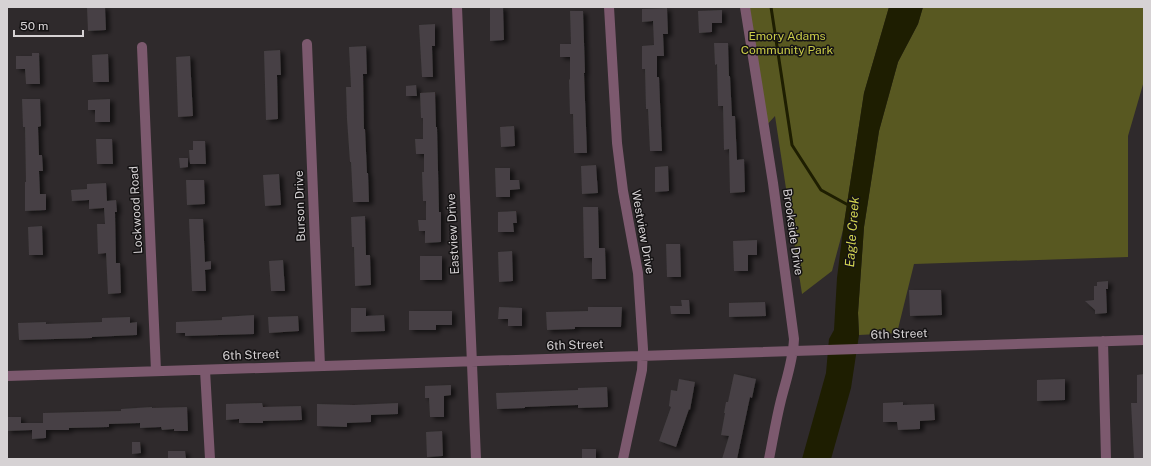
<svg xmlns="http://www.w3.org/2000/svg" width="1151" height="466" font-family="'Public Sans',sans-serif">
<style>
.green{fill:#585821}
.water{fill:#1e1e01}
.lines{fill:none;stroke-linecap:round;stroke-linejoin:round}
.stream{stroke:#1e1e01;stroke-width:3}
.building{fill:#464144;filter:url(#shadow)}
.minor{stroke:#7c596e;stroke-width:10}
.labels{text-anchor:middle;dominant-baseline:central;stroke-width:3;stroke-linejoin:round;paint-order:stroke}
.park-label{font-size:12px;fill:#cacc48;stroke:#151314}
.street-label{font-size:12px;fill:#d6d2d4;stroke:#151314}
.water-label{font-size:13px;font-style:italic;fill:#d3d451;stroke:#151314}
</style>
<defs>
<filter id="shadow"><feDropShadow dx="4" dy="2.5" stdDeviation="2" flood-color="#0009"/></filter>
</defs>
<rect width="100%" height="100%" fill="#2f2a2c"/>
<path class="green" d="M745,7H889L864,93L843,230L832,271L802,294L775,116L764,128Z
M923,7H1144V81L1128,136V257L914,264L897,333L859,335L858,313L864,227L879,131L898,62L918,24Z"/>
<path class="water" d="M889,7H923L918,24L898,62L879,131L864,227L858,313L859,335L851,388L831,459H802L826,373L829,339L834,330L837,278L843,230L864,93Z"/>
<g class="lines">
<path class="stream" d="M771,7L792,145L821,190L850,206"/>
</g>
<path class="building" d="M87,7H105L106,30L88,31Z
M490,7H503L504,40L490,41Z
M667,8L668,34H663L664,56H657V77H659L662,151H650L648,109H646L645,69H642V46L654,45L653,21L642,22V9Z
M722,10V23H712V32L699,33L698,11Z
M570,11H583L585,73H584L587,153H574L573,114H570L569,80L570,79V57H560V44H571Z
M435,24V46H432L433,77H422L419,25Z
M714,43H728L729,76H730L732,116H735L737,160L744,159L745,192L730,193L729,149L724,150L723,106H718L717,64L715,65Z
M366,46L367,74H363L364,129H365L367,173H368L369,202H353L351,162H350L347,119L346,87H351L349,47Z
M280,50L281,75H277L278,119L266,120L264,51Z
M32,53H39L40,84H26L25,69H16V56H32Z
M108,54L109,82H93L92,55Z
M190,56L193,116L178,117L176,57Z
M416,85L417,96H406V86Z
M435,92L436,127H437L439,212H441V242L425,243V231H419L418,220H426V201H423L422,172H424V154H416L415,139H423V118H421L420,93Z
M22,99H40L41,126L38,127L39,155H42L43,171H39L40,194H46V210L25,211V182H26L25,127H23Z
M110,99V122H95V110H88V100Z
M514,126L515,146L501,147L500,127Z
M96,139H112L113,164H97Z
M193,141H205L206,164H190L189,150H193Z
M179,158H188V167L180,168Z
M596,165L598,193L582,194L581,166Z
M668,166L669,191L655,192V167Z
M495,168H510V180H519L520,189L510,190V197H496Z
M279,174L281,205L265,206L263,175Z
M186,180H204L205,204L187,205Z
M106,183L107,201L116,200L117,212H115L116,263H120L121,293L108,294L106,253L98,254L97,224H105L104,208L89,209V200L72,201L71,190L87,189V184Z
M583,207H598L599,248H605L606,279H592V258H584Z
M516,211L517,223H513L514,232H498V212Z
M365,216L366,255H370L371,285L355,286L354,247H352L351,217Z
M189,219H203L205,262L211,261V269L205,270L206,291H192Z
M42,226L43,255H29L28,227Z
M757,240V255H748V271H734L733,241Z
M666,244H680L681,277H667Z
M512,251L513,281L499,282L498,252Z
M420,256H442V280H420Z
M283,260L285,291H271L269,261Z
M1108,281V289H1106L1107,313L1095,314V310L1085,301L1094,300V286H1097V282Z
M909,290H941L942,315L910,316Z
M681,300H689L690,314H671L670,306H682Z
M765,302L766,316L729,317V303Z
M499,307L522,308V326H508V319H498Z
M588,307H622L621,327H575V329L547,330L546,312L588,311Z
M351,308H366V316L384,315L385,331L351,332Z
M409,311H452V325H436V330H409Z
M254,315V334L185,336V333H176V322L222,320V317Z
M298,316L299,331L269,333L268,317Z
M130,317V323L137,322V335L92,337V338L19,340L18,323L46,322V324L102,322V318Z
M734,374L756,379L752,398L750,397L737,459H722L729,436L721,435L725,413H724L726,402H728Z
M1144,374V459H1134L1131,403H1137V375Z
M679,379L695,382L690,410L689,409L676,447L659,441L671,407L669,406L671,390L677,391Z
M1065,379V400L1037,401V380Z
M451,385V395L444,396V417H430L429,398H425V386Z
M607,387L608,407L578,408V405L525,407V408L497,409L496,393L578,390V388Z
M903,402V405L934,404L935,420L920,421V429L898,430L897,422H883V403Z
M262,403L263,407L301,406L302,420L263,421V423H239V419L226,420V404Z
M398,403V414L371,415V422L347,423V427L317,426V404L354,405Z
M152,407V408L187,407L188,431H174V429L162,430L161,427L140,428V423L109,424V427L69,428V430H46V438L32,439V430L7,431V417H21V423H43V413L121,411V409Z
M442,431L443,456L427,457L426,432Z
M132,442H140L141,453L132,454Z
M582,449H596V459H582Z
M168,451H185L186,459H168Z"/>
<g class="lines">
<path class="minor" d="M457,7L476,459
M609,7L617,143L623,191L638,273L643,349L642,370L623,459
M745,7L773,183L794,339C793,361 786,380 781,400C776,420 773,439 769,459
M307,44L320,366
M142,47L156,371
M1103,341L1106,459
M205,370L210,459
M7,376L1144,340"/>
</g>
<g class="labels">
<g class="park-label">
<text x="787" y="36">Emory Adams<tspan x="787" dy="14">Community Park</tspan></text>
</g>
<g class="street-label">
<text transform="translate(300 206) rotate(-92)">Burson Drive</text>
<text transform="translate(136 210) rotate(-93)">Lockwood Road</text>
<text transform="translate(643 232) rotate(80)">Westview Drive</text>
<text transform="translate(793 232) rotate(82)">Brookside Drive</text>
<text transform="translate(453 234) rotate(-93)">Eastview Drive</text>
<text transform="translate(899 334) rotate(-2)">6th Street</text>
<text transform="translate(575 345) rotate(-2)">6th Street</text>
<text transform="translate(251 355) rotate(-2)">6th Street</text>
</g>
<g class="water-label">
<text transform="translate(852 232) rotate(-86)">Eagle Creek</text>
</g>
</g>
<rect width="1151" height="466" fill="none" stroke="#d6d2d4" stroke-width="16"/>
<path d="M14 30v6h69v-6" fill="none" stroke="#d6d2d4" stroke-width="2"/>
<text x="20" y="30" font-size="12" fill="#d6d2d4" stroke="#151314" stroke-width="3" paint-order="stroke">50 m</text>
</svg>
